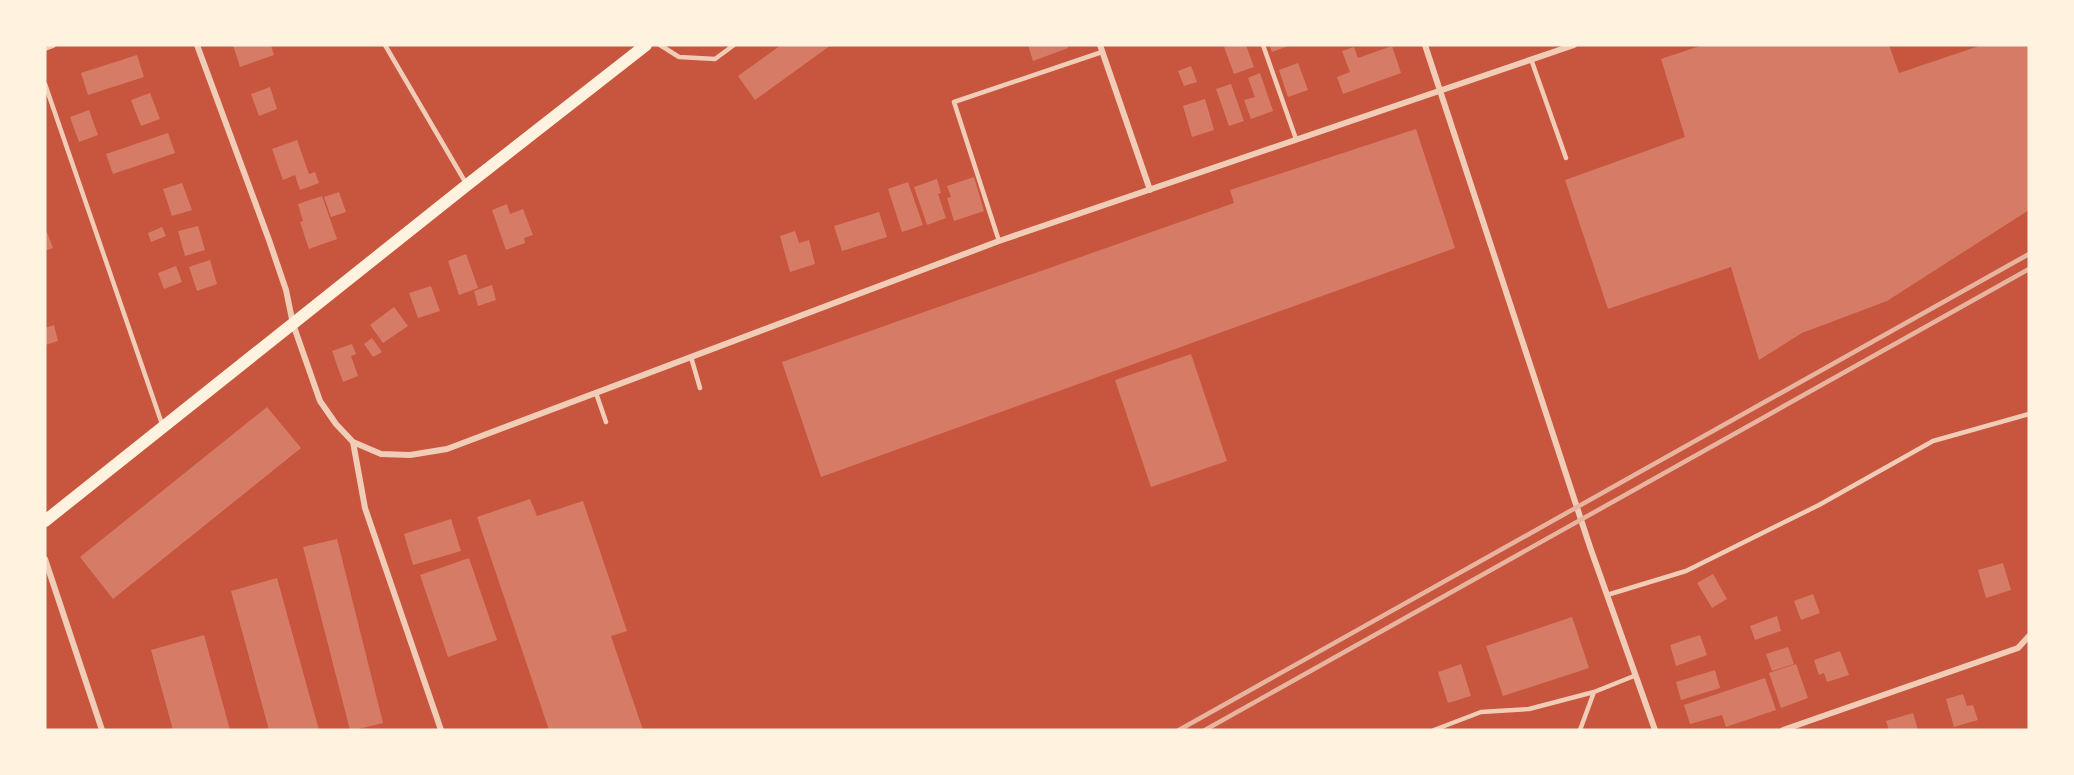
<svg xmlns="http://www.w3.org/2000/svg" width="2074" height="775" font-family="'IBM Plex Serif',serif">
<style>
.building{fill:#d67c66}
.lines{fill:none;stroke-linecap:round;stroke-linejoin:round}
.service{stroke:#f1ccb7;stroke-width:4.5}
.minor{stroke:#f1ccb7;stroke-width:6}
.secondary{stroke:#fff3e0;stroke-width:12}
.rail{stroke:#e9b49f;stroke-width:4.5}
</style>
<rect width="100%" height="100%" fill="#c8553d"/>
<path class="building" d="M233,45H271L274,55L240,67Z
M781,45H831L755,100L738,76Z
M1028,45H1067L1068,48L1033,61Z
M1230,45H1246L1254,67L1234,74L1224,47Z
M1269,45H1291L1272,52Z
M1703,45H1889L1899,73L1982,45H2029V210L1887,301L1802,333L1759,360L1731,267L1608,309L1565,180L1685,137L1661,59Z
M1392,46L1401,73L1343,94L1337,77L1350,72L1342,51L1354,47L1358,58Z
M137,55L144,77L88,95L81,73Z
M1298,63L1308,90L1288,97L1279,70Z
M1191,66L1197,82L1184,86L1178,71Z
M1260,73L1273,111L1251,119L1244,100L1255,97L1248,78Z
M1231,84L1244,121L1229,126L1216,89Z
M270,87L277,109L259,116L251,94Z
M150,93L160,119L141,126L131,100Z
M1205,99L1214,130L1192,137L1183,106Z
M89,110L98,135L79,142L70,117Z
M1416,129L1455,248L821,477L782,362L1234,203L1230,190Z
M168,133L175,153L113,174L106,154Z
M297,140L309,174L315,172L319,183L300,190L295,175L283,180L272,149Z
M974,177L984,211L954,221L947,198L951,197L947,186Z
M937,179L941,193L938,194L946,218L927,225L914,187Z
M908,182L923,225L902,232L888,189Z
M182,183L192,210L172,216L163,189Z
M339,192L346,212L331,217L324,197Z
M322,196L337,239L309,249L300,222L303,221L298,204Z
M507,204L510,214L523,209L533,235L524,238L525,243L506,250L492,210Z
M879,212L887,237L842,251L834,226Z
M198,226L205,250L185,256L178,231Z
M162,227L166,236L151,242L148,233Z
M795,231L799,243L809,240L815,264L790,272L780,236Z
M47,232L53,248L45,251V233Z
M466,254L478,288L459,295L448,261Z
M210,260L217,284L197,291L189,267Z
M176,266L182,282L164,289L158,273Z
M492,285L496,300L478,306L474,291Z
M431,286L440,311L418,318L409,293Z
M394,307L408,326L383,343L370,325Z
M54,325L58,341L45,345V328Z
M372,338L382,352L373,357L364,344Z
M352,344L356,354L351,356L358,376L343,382L332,351Z
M1191,354L1227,461L1151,487L1115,380Z
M267,407L301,448L113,599L80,557Z
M530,499L537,516L583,501L627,631L611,636L643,730H549L477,517Z
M451,519L461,551L413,565L404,534Z
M337,539L383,723L354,730H350L303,547Z
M469,558L497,640L448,657L420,575Z
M2003,563L2011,590L1986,598L1978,570Z
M1713,574L1727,599L1712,608L1697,583Z
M277,578L319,730H269L231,591Z
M1813,594L1820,613L1801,620L1794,601Z
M1777,616L1781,631L1755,640L1750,626Z
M1572,617L1589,668L1503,696L1486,646Z
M204,635L230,730H173L151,650Z
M1700,635L1707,655L1676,666L1670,645Z
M1788,647L1794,664L1772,671L1766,654Z
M1840,651L1849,675L1827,682L1824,673L1819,675L1814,660Z
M1461,664L1471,696L1448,703L1438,672Z
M1796,664L1808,698L1781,708L1769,673Z
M1715,670L1720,688L1681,700L1676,682Z
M1765,678L1776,710L1726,727L1722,715L1690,724L1684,705Z
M1963,694L1967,706L1973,705L1978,720L1954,727L1946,699Z
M1913,713L1918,730H1889L1886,721Z"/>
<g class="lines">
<path class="service" d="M385,45L467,185
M660,45L679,57L715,59L734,45
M1263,45L1296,139
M1531,59L1566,158
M45,84L162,424
M999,241L954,102L1102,52
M691,357L700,388
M596,393L606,422
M1607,595L1686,571L1819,505L1933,441L2029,414
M1434,730L1481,712L1529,709L1594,692
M1580,730L1594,692L1634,676"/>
<path class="minor" d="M197,45L269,240L286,290L293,324L320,401L336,424L353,442L381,454L410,455L447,449L999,241L1574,45
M1100,45L1150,190
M1425,45L1590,547L1655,730
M45,48L53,45
M353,442L365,508L441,730
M45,559L102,730
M1783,730L2018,648L2029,636"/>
<path class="secondary" d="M45,521L467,185L646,45"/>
<path class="rail" d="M1179,730L2029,254
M1205,730L2029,269"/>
</g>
<rect width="2074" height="775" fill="none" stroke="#fff3e0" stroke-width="93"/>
</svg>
